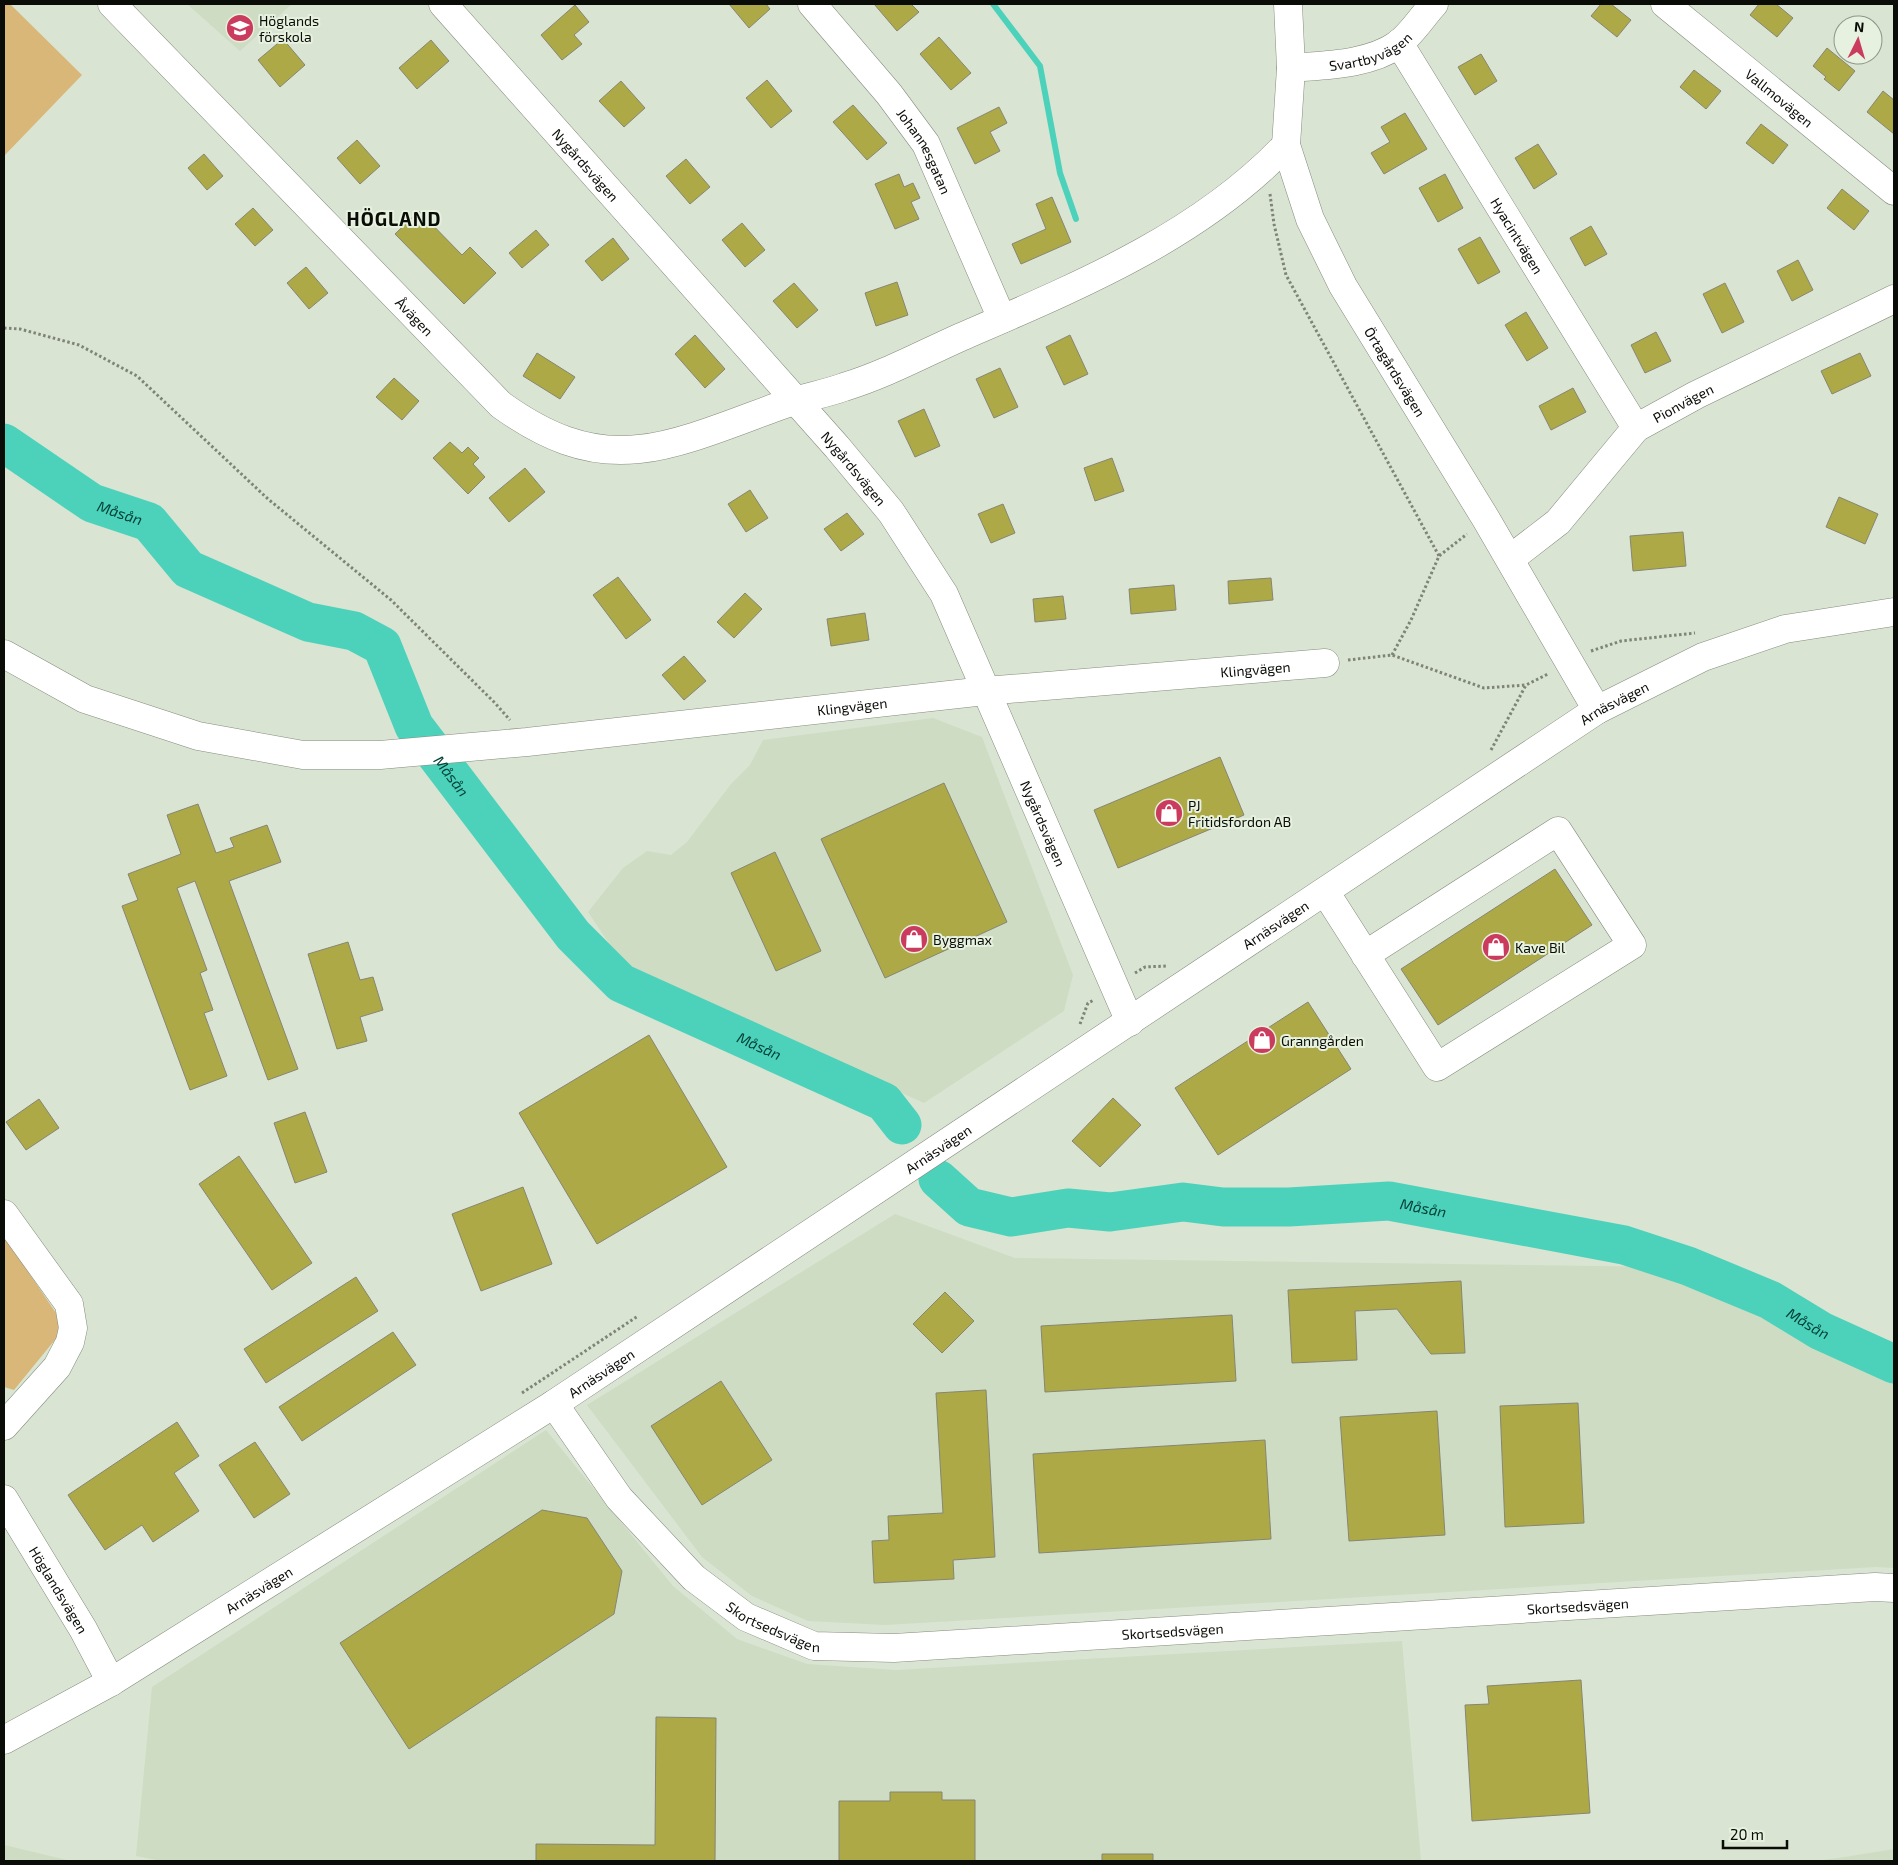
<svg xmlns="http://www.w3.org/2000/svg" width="1898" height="1865" font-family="'Exo 2',sans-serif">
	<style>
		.built { fill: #cedcc3 }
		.green { fill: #d8b778 }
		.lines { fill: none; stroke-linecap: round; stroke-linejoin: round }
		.stream { stroke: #4cd2bb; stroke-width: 6 }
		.river { stroke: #4cd2bb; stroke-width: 39 }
		.building { fill: #ada946; stroke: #868673 }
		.minor-casing { stroke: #848d7d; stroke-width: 29 }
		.path { stroke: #7e8578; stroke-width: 3; stroke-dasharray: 2.5 2.5; stroke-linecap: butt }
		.minor { stroke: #fff; stroke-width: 28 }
		.labels { text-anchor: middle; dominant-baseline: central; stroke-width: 4; stroke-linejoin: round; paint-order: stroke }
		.poi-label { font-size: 14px; fill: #0a0d07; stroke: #e7f1df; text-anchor: start }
		.street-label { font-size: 14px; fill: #0a0d07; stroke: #e7f1df }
		.water-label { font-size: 15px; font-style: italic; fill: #024138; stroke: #e7f1df }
		.district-label { font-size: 19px; font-weight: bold; letter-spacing: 1px; fill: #0a0d07; stroke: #e7f1df }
	</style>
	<rect width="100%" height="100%" fill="#dae4d2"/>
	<path class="built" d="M187,4H292L240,51Z
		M933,718L982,737L1073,975L1064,1011L924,1103L627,970L588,912L623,868L647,851L671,855L687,842L731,784L750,765L763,740Z
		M895,1214L1015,1258L1667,1267L1853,1359L1894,1375V1568L1876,1567L885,1625L808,1621L752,1596L702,1557L587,1405Z
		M546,1430L673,1586L737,1639L807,1664L896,1670L1402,1641L1421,1861H161L136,1856L152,1687Z
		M4,1845L71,1861H4Z
		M1894,1849V1861H1815L1845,1857Z"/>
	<path class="green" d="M4,4H10L82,75L4,156Z
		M4,1236L58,1316V1336L14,1390L4,1387Z"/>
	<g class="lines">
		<path class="stream" d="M993,4L1040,66L1060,173L1076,219"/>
		<g class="river">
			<path id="s1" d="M4,443L92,503L149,522L188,569L308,622L354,631L382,646L414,726L573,935L621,983L884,1102L902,1125"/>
			<path id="s2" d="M938,1179L969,1207L1011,1217L1068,1208L1110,1212L1183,1202L1223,1207H1289L1389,1201L1624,1245L1688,1266L1770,1300L1821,1331L1894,1364"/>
		</g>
	</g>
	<path class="building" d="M729,4H766L770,9L749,28Z
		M874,4H911L919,12L897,31Z
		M1601,4H1611L1631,20L1617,37L1591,16Z
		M1759,4H1776L1793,18L1777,37L1750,15Z
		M575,5L589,22L574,35L582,44L562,60L541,35Z
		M939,37L971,73L951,90L920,54Z
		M283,39L305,65L280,87L258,60Z
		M431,40L449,61L417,89L399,68Z
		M1827,48L1855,71L1839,91L1824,79L1826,77L1813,66Z
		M1481,54L1497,81L1475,95L1458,67Z
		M1694,70L1721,91L1706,109L1680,87Z
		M767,80L792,111L771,128L746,98Z
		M621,81L645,108L624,127L599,101Z
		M1883,91L1894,100V134L1867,112Z
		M853,105L887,143L867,160L833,122Z
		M999,107L1007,123L990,132L1000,151L975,164L957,128Z
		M1405,113L1427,149L1384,174L1371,153L1390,142L1381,127Z
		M1761,124L1788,145L1773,164L1746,143Z
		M357,140L380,166L360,184L337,158Z
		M1538,144L1557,174L1534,189L1515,158Z
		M204,154L223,176L207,190L188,168Z
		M686,159L710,187L690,204L666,176Z
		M899,174L904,187L913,183L920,198L911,202L919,219L895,229L875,184Z
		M1445,174L1463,208L1438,222L1419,188Z
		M1842,189L1869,211L1854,230L1827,208Z
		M1052,197L1071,242L1021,264L1012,244L1046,229L1036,204Z
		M253,208L273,230L255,246L235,224Z
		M419,211L462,255L470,247L496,273L464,304L395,234Z
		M742,223L765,250L745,267L722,240Z
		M1591,226L1607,254L1585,266L1570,238Z
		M536,230L549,245L522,268L509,253Z
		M1480,237L1500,272L1478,284L1458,249Z
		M613,238L629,259L602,281L585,261Z
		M1798,260L1813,290L1792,301L1777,271Z
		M306,267L328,293L309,309L287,283Z
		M897,282L908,315L876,326L865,293Z
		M794,283L818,310L797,328L773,301Z
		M1725,283L1744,322L1722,333L1703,294Z
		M1526,312L1548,348L1527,361L1505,325Z
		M1656,332L1671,361L1645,373L1631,345Z
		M695,335L725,369L705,388L675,354Z
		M1070,335L1088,374L1064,385L1046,347Z
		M537,353L575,377L560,399L523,376Z
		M1860,353L1871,376L1832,394L1821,371Z
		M1000,368L1018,407L994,418L976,379Z
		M394,378L419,401L402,420L376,397Z
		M1573,388L1586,412L1551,430L1539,406Z
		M924,409L940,446L915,457L898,421Z
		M450,442L462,453L468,447L479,458L473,464L485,477L468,494L433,458Z
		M1112,458L1124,491L1095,501L1084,468Z
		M525,468L545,492L509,522L489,498Z
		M750,490L768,518L746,532L728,504Z
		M1839,497L1878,514L1865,544L1826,527Z
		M1003,504L1015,533L991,543L978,514Z
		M847,513L864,534L841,551L824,529Z
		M1683,532L1686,566L1633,571L1630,536Z
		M618,577L651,620L626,639L593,595Z
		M1271,578L1273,600L1229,604L1228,581Z
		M1174,585L1176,610L1131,614L1129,589Z
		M745,593L762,609L734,638L717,622Z
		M1063,596L1066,619L1035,622L1033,599Z
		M865,613L869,640L831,646L827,619Z
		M684,656L706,681L684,700L662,675Z
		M1220,757L1244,815L1118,868L1094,810Z
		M944,783L1007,922L885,978L821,839Z
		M198,804L216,853L234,847L230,838L267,825L281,862L229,881L298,1069L268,1080L195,881L177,888L207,970L200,973L213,1010L204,1013L227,1076L190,1090L122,906L138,900L128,874L181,854L167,815Z
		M775,852L821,951L776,971L731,873Z
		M1555,869L1592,925L1438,1025L1401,969Z
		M348,942L360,980L373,977L383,1010L360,1017L367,1041L337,1049L308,954Z
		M1308,1002L1351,1069L1218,1155L1175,1088Z
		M649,1035L727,1167L597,1244L519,1113Z
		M1113,1098L1141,1125L1100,1167L1072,1141Z
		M39,1099L59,1128L26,1150L6,1122Z
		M305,1112L327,1172L295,1183L274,1123Z
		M239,1156L312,1263L272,1290L199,1184Z
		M523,1187L552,1264L481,1291L452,1214Z
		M356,1277L378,1311L266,1383L244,1349Z
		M1461,1281L1465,1353L1431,1354L1397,1309L1355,1311L1357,1360L1292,1363L1288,1290Z
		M945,1292L974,1321L942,1353L913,1324Z
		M1232,1315L1236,1381L1045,1392L1041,1326Z
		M393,1332L416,1365L302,1441L279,1407Z
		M721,1381L772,1460L702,1505L651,1426Z
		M986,1390L995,1557L953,1560L954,1579L874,1583L872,1541L889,1540L888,1516L943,1513L936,1393Z
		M1578,1403L1584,1523L1505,1527L1500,1406Z
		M1437,1411L1445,1535L1349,1541L1340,1417Z
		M177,1422L199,1456L174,1473L199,1511L153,1542L142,1525L105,1550L68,1495Z
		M1265,1440L1271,1539L1039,1553L1033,1454Z
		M255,1442L290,1494L254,1518L219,1465Z
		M542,1510L587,1518L622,1571L614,1614L409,1749L340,1643Z
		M1581,1680L1590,1813L1472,1821L1465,1705L1489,1704L1487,1686Z
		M656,1717L716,1718L715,1861H536V1844L655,1845Z
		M890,1792H942V1800H975V1861H839V1801H890Z
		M1102,1854H1153V1861H1102Z"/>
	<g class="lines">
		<defs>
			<g id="minor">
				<path id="s3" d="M112,4L501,405C543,435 586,455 639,449C683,445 742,419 785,404C805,397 825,394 844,387C884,375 923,354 961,337C1076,287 1199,237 1286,145"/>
				<path id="s4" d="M443,4L837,447L891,512L944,594L1130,1022"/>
				<path id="s5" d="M812,4L889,94L926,144L1002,319"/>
				<path id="s6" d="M1288,4L1291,68L1286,145L1310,219L1343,286L1486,519L1597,710"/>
				<path id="s7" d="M1665,4L1894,191"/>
				<path id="s8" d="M1399,43L1636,428"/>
				<path id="s9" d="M1291,68C1324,65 1368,65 1397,45C1411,35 1422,17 1434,4"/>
				<path id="s10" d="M1510,559L1558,522L1636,428L1696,395L1894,299"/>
				<path id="s11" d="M4,654L85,699L198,736L303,755H380L527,742L985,691L1325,663"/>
				<path d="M1326,893L1437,1067L1632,945L1558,831L1365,955"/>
				<path d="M4,1214L69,1304L73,1328L70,1342L57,1367L4,1426"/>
				<path id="s12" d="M554,1404L619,1498L694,1578L746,1617L814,1646L894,1648L1875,1587L1894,1588"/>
				<path id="s13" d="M4,1499L83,1629L111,1682"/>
				<path id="s14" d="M4,1740L111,1682L554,1404L1597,710L1703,657L1785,629L1894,612"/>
			</g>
		</defs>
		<use href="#minor" class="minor-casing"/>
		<path class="path" d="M1270,194L1274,224L1286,275L1439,556
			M4,328L20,329L79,345L137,376L268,499L391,600L495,703L510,720
			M1591,651L1621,641L1695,633
			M1392,655L1411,620L1439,556L1467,534
			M1348,660L1392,655L1484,688L1526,685
			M1491,750L1526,685L1548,674
			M1135,973L1145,967L1167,966
			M1080,1024L1088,1003L1094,1000
			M522,1393L638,1316"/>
		<use href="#minor" class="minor"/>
	</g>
	<defs>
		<symbol id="school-disc" viewBox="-11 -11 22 22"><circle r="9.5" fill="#cb3b5e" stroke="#e7f1df"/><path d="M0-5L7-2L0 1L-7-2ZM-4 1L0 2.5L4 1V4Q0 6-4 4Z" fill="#fff"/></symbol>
		<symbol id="shop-disc" viewBox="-11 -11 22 22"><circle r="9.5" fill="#cb3b5e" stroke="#e7f1df"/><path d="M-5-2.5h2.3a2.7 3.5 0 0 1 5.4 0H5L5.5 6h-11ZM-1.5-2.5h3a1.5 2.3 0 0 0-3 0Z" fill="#fff"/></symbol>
	</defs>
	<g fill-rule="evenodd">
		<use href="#school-disc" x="224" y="12" width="32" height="32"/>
		<use href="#shop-disc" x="1153" y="797" width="32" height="32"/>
		<use href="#shop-disc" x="898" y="923" width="32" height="32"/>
		<use href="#shop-disc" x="1480" y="931" width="32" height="32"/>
		<use href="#shop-disc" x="1246" y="1024" width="32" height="32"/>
	</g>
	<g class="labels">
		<g class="poi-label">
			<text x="259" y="20">Höglands<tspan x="259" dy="16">förskola</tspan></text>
			<text x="1188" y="805">PJ<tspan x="1188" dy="16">Fritidsfordon AB</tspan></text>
			<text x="933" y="939">Byggmax</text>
			<text x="1515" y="947">Kave Bil</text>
			<text x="1281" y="1040">Granngården</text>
		</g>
		<g class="street-label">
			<text stroke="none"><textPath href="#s9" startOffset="82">Svartbyvägen</textPath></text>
			<text stroke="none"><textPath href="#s7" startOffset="148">Vallmovägen</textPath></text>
			<text stroke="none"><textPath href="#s5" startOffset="186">Johannesgatan</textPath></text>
			<text stroke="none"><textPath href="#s4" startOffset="215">Nygårdsvägen</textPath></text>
			<text stroke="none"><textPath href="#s8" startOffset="226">Hyacintvägen</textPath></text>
			<text stroke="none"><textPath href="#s3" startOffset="435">Åvägen</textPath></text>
			<text stroke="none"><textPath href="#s6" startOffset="394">Örtagårdsvägen</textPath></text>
			<text stroke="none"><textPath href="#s10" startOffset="236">Pionvägen</textPath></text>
			<text stroke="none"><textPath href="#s4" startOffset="620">Nygårdsvägen</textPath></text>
			<text stroke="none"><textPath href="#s11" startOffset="1275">Klingvägen</textPath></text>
			<text stroke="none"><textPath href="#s14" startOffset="1916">Arnäsvägen</textPath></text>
			<text stroke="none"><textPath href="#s11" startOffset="870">Klingvägen</textPath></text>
			<text stroke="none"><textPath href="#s4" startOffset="1025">Nygårdsvägen</textPath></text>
			<text stroke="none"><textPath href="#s14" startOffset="1511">Arnäsvägen</textPath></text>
			<text stroke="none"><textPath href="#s14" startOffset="1106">Arnäsvägen</textPath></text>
			<text stroke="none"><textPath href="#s14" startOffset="701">Arnäsvägen</textPath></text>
			<text stroke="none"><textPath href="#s14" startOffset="296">Arnäsvägen</textPath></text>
			<text stroke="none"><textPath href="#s13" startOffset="106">Höglandsvägen</textPath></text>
			<text stroke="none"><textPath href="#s12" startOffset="1128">Skortsedsvägen</textPath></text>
			<text stroke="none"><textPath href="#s12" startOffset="318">Skortsedsvägen</textPath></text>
			<text stroke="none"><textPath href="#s12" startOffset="722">Skortsedsvägen</textPath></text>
		</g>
		<g class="water-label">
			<text stroke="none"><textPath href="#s1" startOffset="136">Måsån</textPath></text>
			<text stroke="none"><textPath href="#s1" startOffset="586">Måsån</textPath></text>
			<text stroke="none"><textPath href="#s1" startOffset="1006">Måsån</textPath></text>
			<text stroke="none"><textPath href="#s2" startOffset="500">Måsån</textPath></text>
			<text stroke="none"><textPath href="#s2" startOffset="905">Måsån</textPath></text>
		</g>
		<g class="district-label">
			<text x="394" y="218">HÖGLAND</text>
		</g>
	</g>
	<rect width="1898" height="1865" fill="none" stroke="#0a0d07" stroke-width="10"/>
	<g transform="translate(1858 40) rotate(5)"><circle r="24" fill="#e7f1df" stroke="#8f9689"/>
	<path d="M0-4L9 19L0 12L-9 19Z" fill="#cb3b5e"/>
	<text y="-8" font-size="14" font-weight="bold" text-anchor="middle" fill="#0a0d07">N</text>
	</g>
	<path d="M1723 1840v8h64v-8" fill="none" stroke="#0a0d07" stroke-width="2.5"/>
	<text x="1730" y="1840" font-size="15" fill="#0a0d07" stroke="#e7f1df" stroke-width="4" paint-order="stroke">20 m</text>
</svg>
